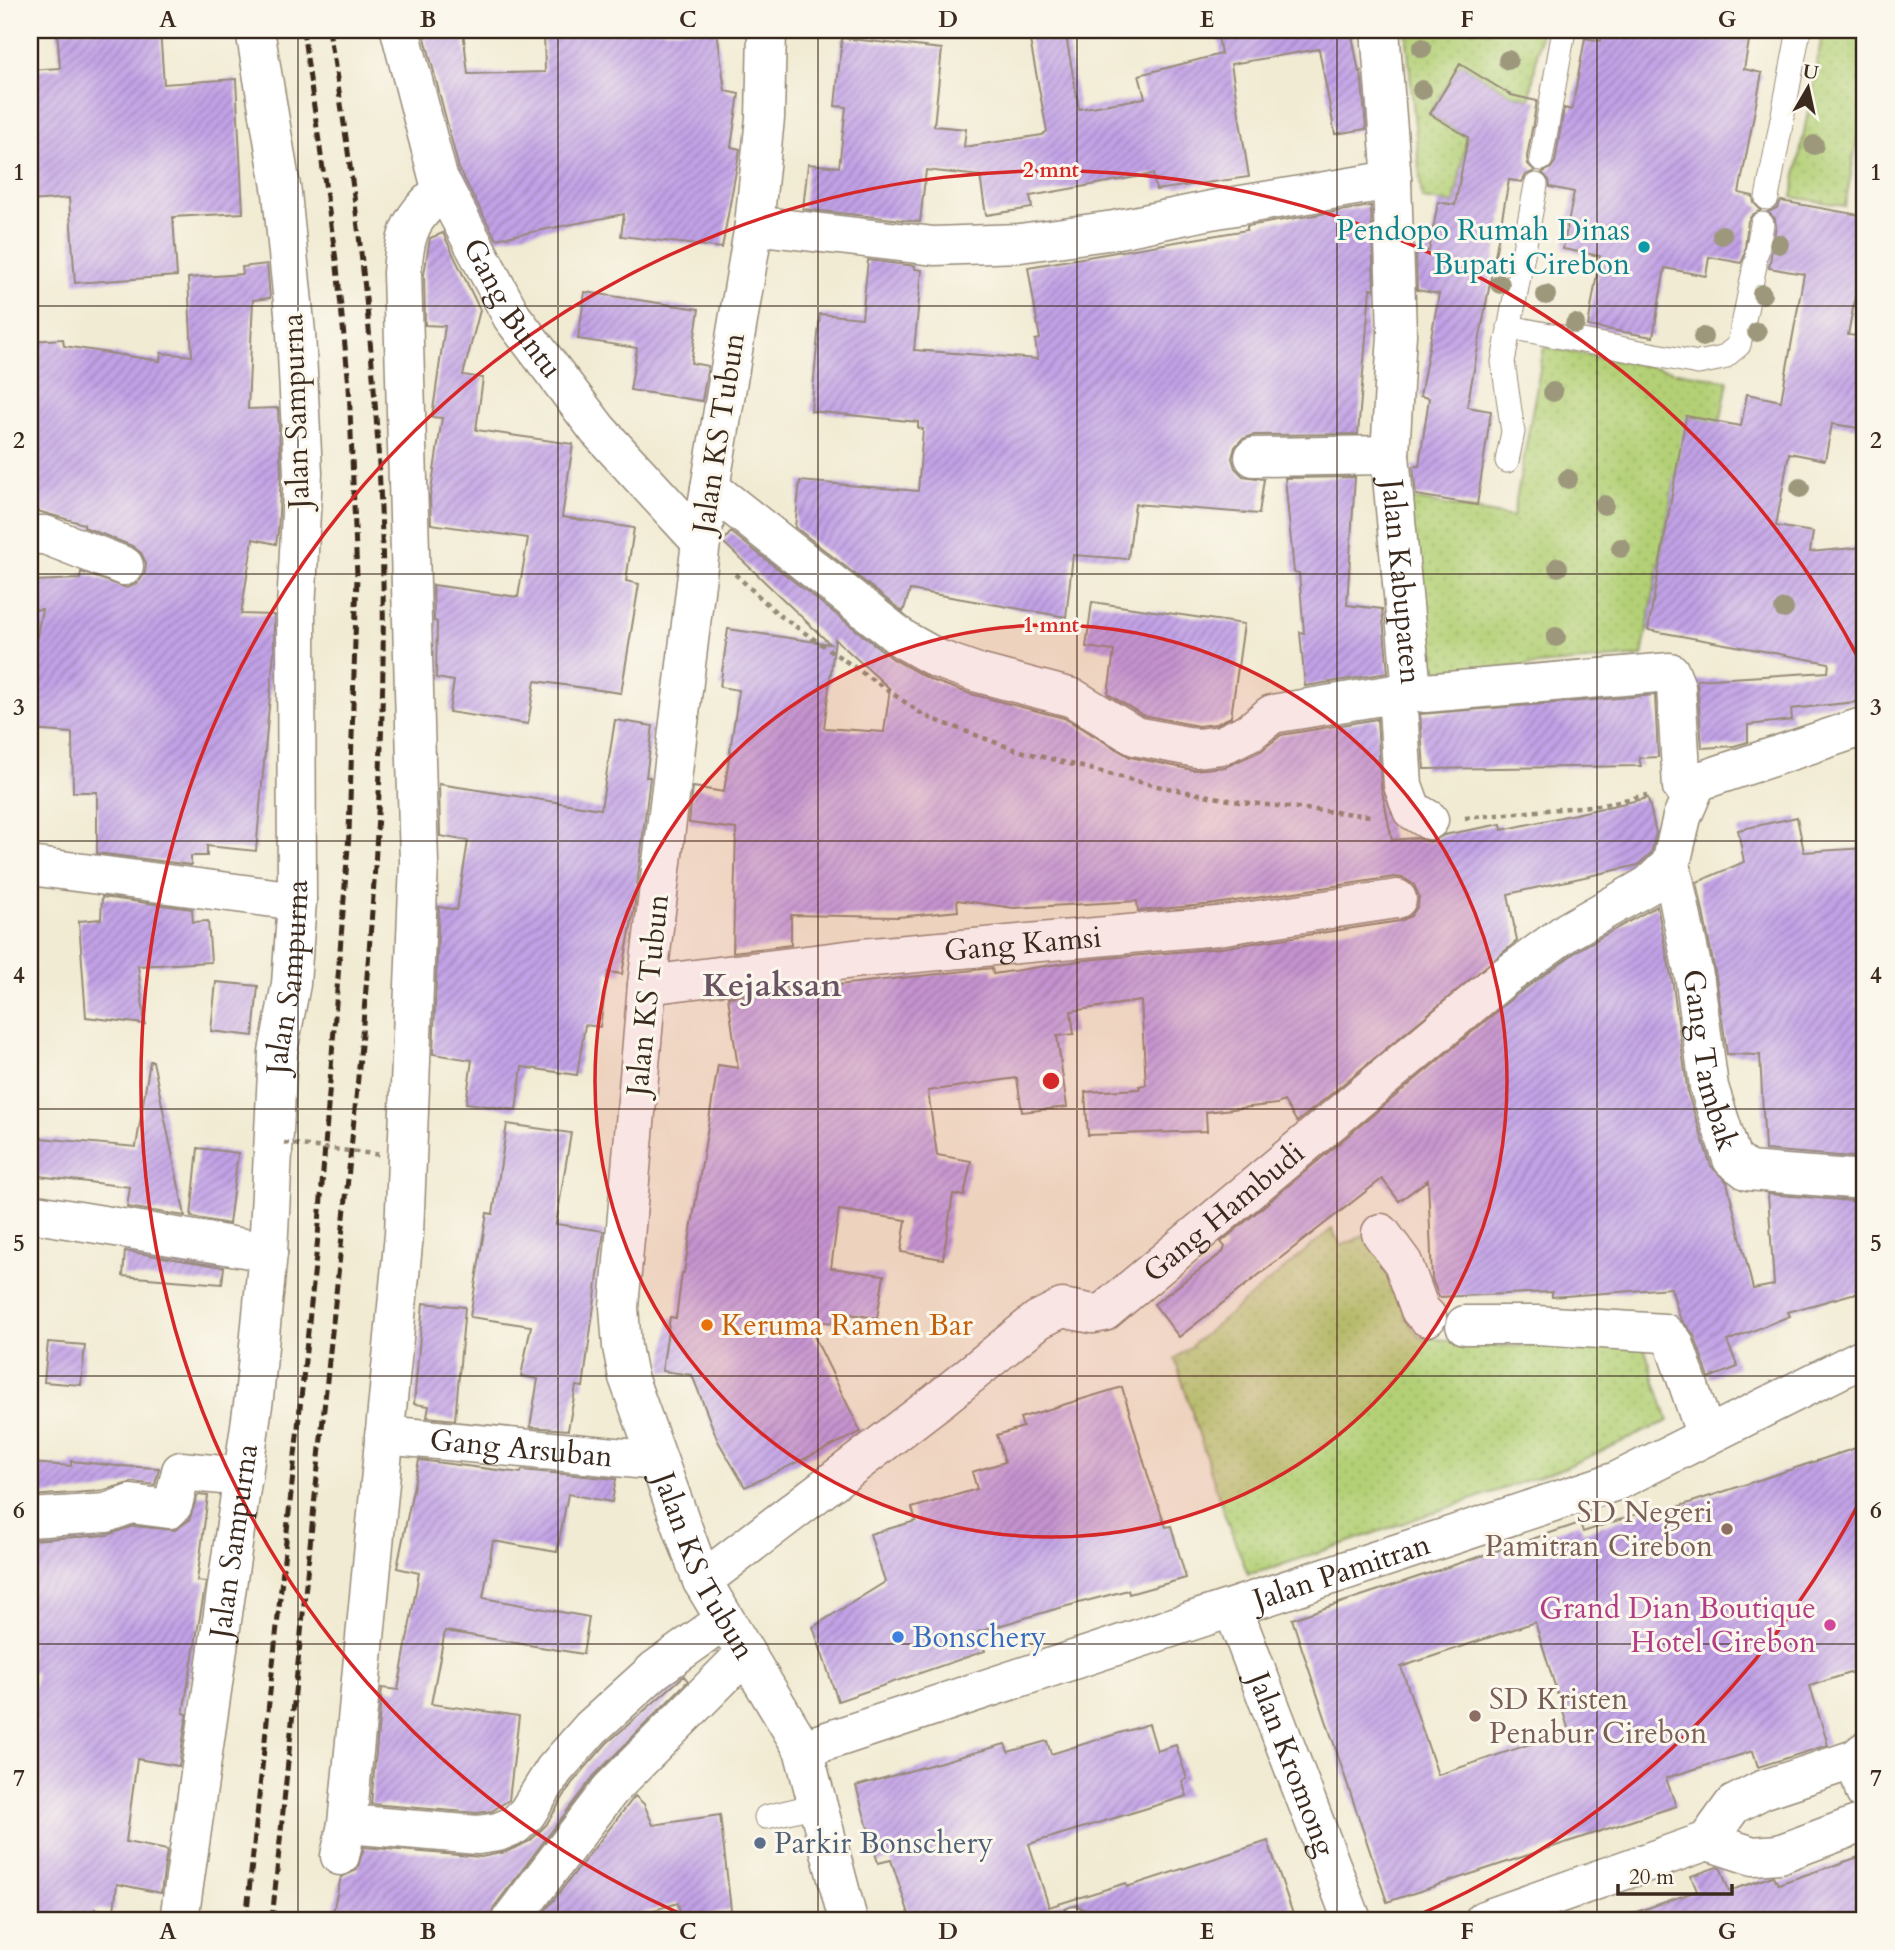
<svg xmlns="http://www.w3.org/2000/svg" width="1895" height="1950" font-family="Cardo,serif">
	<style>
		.grass { fill: url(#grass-dots); stroke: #777d4a; stroke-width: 2 }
		.building { fill: url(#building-hatch); fill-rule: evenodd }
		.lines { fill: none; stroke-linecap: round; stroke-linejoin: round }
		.service-casing { stroke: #968a78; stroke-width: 25 }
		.minor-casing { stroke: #968a78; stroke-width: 41 }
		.tertiary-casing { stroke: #968a78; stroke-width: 41 }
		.path { stroke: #968a78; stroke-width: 4.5; stroke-dasharray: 5 5; stroke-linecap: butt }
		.service { stroke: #fff; stroke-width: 23 }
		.minor { stroke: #fff; stroke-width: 38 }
		.tertiary { stroke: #fff; stroke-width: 38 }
		.rail { stroke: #3b2a1e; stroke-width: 5; stroke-dasharray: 10 5; stroke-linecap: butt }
		.path-bridge { stroke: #968a78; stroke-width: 4.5; stroke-dasharray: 5 5; stroke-linecap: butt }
		.tree { fill: #9d987c }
		.grid { fill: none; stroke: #3b2a1e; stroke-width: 2; stroke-opacity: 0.55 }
		.ring { fill: none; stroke: #d62828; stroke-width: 3.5 }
		.culture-dot { fill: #0f9aa8; stroke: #fbf7ec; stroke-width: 2.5 }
		.food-dot { fill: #e8710a; stroke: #fbf7ec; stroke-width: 2.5 }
		.education-dot { fill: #8d6e63; stroke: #fbf7ec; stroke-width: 2.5 }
		.hotel-dot { fill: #d1479c; stroke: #fbf7ec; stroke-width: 2.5 }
		.shop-dot { fill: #3f7fe0; stroke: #fbf7ec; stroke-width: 2.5 }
		.service-dot { fill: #5c6f8a; stroke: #fbf7ec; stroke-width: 2.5 }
		.labels { text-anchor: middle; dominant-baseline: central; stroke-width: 6; stroke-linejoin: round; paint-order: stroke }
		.culture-label { font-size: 30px; fill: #0d838f; stroke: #fbf7ec; text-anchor: end }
		.street-label { font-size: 30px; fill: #3b2a1e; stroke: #fbf7ec }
		.food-label { font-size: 30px; fill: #c56008; stroke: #fbf7ec; text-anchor: start }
		.education-label { font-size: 30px; fill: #785e54; stroke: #fbf7ec; text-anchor: end }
		.hotel-label { font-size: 30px; fill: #b23c85; stroke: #fbf7ec; text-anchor: end }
		.shop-label { font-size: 30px; fill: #366cbe; stroke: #fbf7ec; text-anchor: start }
		.service-label { font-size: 30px; fill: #4e5e75; stroke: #fbf7ec; text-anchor: start }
		.quarter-label { font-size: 33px; font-weight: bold; fill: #6a5464; stroke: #fbf7ec }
		.centre { fill: #d62828; stroke: #fbf7ec; stroke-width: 3.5 }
		.ring-label { font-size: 21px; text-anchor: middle; font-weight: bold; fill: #d62828; stroke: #fbf7ec; stroke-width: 6; stroke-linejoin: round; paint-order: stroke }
		.neatline { fill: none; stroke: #3b2a1e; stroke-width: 2.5 }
		.grid-label { font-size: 23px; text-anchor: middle; font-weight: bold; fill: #3b2a1e }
	</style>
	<defs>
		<pattern id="grass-dots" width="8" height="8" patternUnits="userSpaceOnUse" patternTransform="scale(1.75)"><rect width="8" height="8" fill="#b3d076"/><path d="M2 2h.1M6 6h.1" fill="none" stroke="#9bb366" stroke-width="1.8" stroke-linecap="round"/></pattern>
		<pattern id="building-hatch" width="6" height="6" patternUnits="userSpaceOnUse" patternTransform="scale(1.75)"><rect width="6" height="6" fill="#c2a2e7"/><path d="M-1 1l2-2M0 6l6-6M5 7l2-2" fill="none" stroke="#9f84bb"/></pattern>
	</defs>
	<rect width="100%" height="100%" fill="#fbf7ec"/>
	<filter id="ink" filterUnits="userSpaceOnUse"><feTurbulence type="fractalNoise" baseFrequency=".0143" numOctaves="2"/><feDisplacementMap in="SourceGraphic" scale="14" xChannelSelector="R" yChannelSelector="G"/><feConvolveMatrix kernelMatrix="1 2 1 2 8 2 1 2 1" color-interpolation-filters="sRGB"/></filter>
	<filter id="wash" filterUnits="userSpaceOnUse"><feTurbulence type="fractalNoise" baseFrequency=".00686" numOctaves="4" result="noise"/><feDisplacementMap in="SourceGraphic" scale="28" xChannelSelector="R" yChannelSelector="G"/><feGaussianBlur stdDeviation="1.57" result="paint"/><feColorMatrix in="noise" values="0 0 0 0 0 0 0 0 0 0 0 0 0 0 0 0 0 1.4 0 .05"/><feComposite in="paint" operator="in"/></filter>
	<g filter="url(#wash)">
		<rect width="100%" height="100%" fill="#f1ebd3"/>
		<path class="grass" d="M1406,30H1541L1530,99L1511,94L1460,64L1429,114L1467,137L1454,204L1422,199Z
			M1823,30H1865V98L1845,206L1792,197Z
			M1544,347L1728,381L1713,462L1679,457L1642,656L1422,675L1407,498L1513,517Z
			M1332,1229L1341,1246L1373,1232L1410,1324L1420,1337L1497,1346L1643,1344L1668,1421L1566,1467L1273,1568L1248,1574L1225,1516L1175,1359Z"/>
		<g id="blocks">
			<path class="building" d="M57,30H160L164,84L236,79L243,213L173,217L177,276L75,283L69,198L30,201V70L60,68Z
				M423,30H463L468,74L545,72L544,30H717L725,91L739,94L731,147L740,149L722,248L621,236L624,214L496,239L459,169Z
				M1028,30H1065L1079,109L1145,98L1139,75L1221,54L1217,30H1351L1359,72L1361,71L1366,129L1335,134L1319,49L1231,64L1249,177L1156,190L1153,174L1030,196L1032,208L986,215L980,176L926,170L920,222L803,209L808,164L839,167L846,107L835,106L842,38L942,49L934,126L966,129L964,147L1042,135L1047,131Z
				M1603,30H1751L1744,69L1762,73L1739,193L1753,196L1754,203L1761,210L1752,215L1748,221L1744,257L1741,263L1709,257L1706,276L1665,268L1653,337L1588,326L1600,256L1563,249L1574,192L1550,187L1549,180L1542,173L1551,168L1555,162L1564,108L1572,110L1585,38L1601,41Z
				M1460,64L1511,95L1537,101L1527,157L1528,164L1535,171L1526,175L1522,182L1509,180L1467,407L1491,411L1477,505L1416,495L1413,466H1419L1429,398L1420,396L1439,294L1417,290L1416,251H1429L1438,202L1455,205L1468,137L1430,114Z
				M1781,201L1865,216V244L1848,335L1865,337V429L1832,424L1825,460L1789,453L1776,526L1813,532L1810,552L1865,547V701L1791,709L1792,720L1748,725V742L1734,746L1702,748L1697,680L1828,672L1829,663L1648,630L1686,416L1741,426L1747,394L1781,401L1804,274L1769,268L1776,226L1775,219L1768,212L1777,208Z
				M1371,206L1374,289H1370L1358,434L1254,435L1242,439L1235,447L1232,458L1235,468L1243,476L1264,479L1259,514L1135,504L1128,559L1073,555L1066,617L910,590L903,612L795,527L800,481L918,491L923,429L918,428V422L811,411L820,314L862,318L868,260L915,266V269L922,270L914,350L1038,359L1035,340L1040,339L1028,267L1247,230V226Z
				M443,233L480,310L463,375L483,378L476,430L573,444L562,517L634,528L626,581L639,584L621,693L535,681L528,724L449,712L454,681L436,678L437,622L434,621L433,585L518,597L528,538L431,524L430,497L442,418L432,417L445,326L425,325L424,274L430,238Z
				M267,264L270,298L253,300L248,409L278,408L281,473L278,532L276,544L253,539L241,614L274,615V651L256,851L207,846V856H191V865L97,853V792H73L72,733L30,730V673L42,609L34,610L33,581L80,579L81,572L127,588L138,583L145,573L146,563L141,553L132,546L84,527V524L30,509V341L63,339L64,346L160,361L161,353L192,356L188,278L243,274L242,267Z
				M585,292L699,309L691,363L708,366L702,401L630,390L637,348L578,339Z
				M1355,477L1347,605L1382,609L1388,673L1305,686L1300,632L1304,633L1299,573L1294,572L1285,478Z
				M731,532L893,659L931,680L971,694L1064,718L1130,757L1193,770L1225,767L1261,751L1281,735L1377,719L1381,786L1392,840L1416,838L1430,842L1444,835L1501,824L1502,830L1648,798L1656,833L1651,853L1638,865L1508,894L1517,941L1297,1122L1284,1101L1277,1104L1206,1112L1207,1131L1088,1135L1085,1092L1140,1089L1139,1086L1146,1085L1141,1001L1071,1011L1074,1034L1057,1036L1067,1107L1022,1112L1017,1078L928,1091L937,1155L971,1161L964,1196L953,1194L943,1259L901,1252L906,1220L839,1210L831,1268L884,1275L877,1318L835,1312L833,1323L806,1320L861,1432L745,1487L718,1441L692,1375L662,1371L670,1317L676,1318L682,1273H684L718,1065L738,1068L728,997L992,968L993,974L1085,960L1221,948L1400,921L1411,916L1418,906L1419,896L1414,885L1404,878L1394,877L1215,904L1138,911L1137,901L1014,908L957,900L958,911L898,917L791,915V945L733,952L736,829L689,823L693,787L724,792L739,690L720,687L728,629L830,644L723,542ZM835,639L890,689L884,732L824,728Z
				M1092,602L1244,624L1231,717L1216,724L1198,726L1143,715L1108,694L1114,651L1086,647Z
				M1655,695L1658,757L1639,758L1641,766L1424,769L1420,714Z
				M615,720L653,726L646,777H650L634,910L622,974L608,972L600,1027L585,1025L577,1075L522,1067L516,1110L466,1103L472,1060L433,1054L439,907L457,910L468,841L440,836L439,784L601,809Z
				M1797,817L1804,852L1865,848V940H1859L1857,1007H1865L1864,1158L1765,1150L1760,1055L1727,1054L1716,977L1697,882L1744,862L1738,830Z
				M102,897L192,909L193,922L208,921L211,962L138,966L145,1024L86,1017L79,921L101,919Z
				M1657,906L1673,985L1688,1094L1711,1166L1727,1182L1753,1289L1774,1285L1768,1194L1865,1202V1294H1852L1788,1312L1790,1316L1727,1341L1738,1367L1709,1378L1694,1335L1680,1318L1671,1288L1552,1297V1292L1439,1297L1432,1279L1428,1180L1399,1201L1382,1179L1179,1337L1154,1304L1223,1252L1225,1247L1221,1242L1515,996L1580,949Z
				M216,982L258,986L253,1036L211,1031Z
				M150,1061H153L185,1216L127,1207L130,1187L30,1175V1137L136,1147Z
				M507,1124L571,1133L556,1224L604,1231L583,1387L576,1386L568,1430L530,1427L538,1379L521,1376L531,1326L470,1317L487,1213L493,1214Z
				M198,1148L238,1153L229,1224L191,1217Z
				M125,1251L224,1267L222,1284L123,1276Z
				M423,1303L465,1307L455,1420L427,1417L429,1406L414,1404Z
				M48,1342L85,1345L81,1385L44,1382Z
				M1122,1387L1149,1479L1166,1527L1171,1526L1186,1578L1129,1594L1128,1590L1052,1610L978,1632L985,1651L838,1701L813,1627L885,1582L870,1534L916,1521L912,1508L977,1489L972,1472L1005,1462L997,1435L1023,1427L1020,1418Z
				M1865,1445V1668L1810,1686L1828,1745L1758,1767L1753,1751L1666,1778L1676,1806L1387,1902L1292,1619L1580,1523L1583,1532L1655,1508L1656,1514ZM1535,1622L1569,1731L1438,1775L1401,1667Z
				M419,1460L521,1473L522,1470L616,1479L612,1502L568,1494L557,1552L493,1541L483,1598L589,1617L583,1654L445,1631L431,1704L519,1716L509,1800L492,1811L477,1813L371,1804L382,1688L398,1690L419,1573L397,1568Z
				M71,1461L118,1466L159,1468L155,1485L133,1482L101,1491L30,1496V1463L71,1466Z
				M198,1495L208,1496L197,1581L206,1582L183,1713L187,1714L179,1766L137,1759L126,1842L167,1850L161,1893L117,1884L114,1911L95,1909L94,1920H30V1873L37,1875L38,1813L32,1812L37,1788L30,1787L37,1722L30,1721L36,1673L30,1672V1540L108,1535L133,1526L175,1530L189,1520Z
				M684,1676L688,1681L593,1777L494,1907L490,1920H331L341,1877L357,1870L364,1847L481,1857L506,1852L530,1841L546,1825L572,1783L607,1743Z
				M1149,1724L1157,1751L1176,1745L1187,1779L1182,1781L1187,1796L1029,1844L1049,1907L1126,1883L1127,1887L1268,1841L1295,1920H1089L1085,1910L1077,1905L1065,1909L1060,1920H911L891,1860L878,1863L856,1786L1005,1744L1008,1752L1047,1741L1051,1754Z
				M635,1796L644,1804L653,1825L720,1815L731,1910L681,1919L678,1903L620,1920H538Z
				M1865,1855V1920H1626L1625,1916L1697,1891L1691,1876L1717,1867L1721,1869L1729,1891L1773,1876L1778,1884Z"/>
		</g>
	</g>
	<g filter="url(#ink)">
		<use href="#blocks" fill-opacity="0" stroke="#968a78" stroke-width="2"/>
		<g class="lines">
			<defs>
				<path id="service" d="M1541,159L1564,30
					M1767,198L1799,30
					M1757,252L1762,224
					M1509,327L1698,363L1723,358L1739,345L1755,265
					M1507,461L1513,432L1503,362L1536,185
					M766,1817L817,1805
					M1074,1919L1075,1920"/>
				<g id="minor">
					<path id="s1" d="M400,30L438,177L512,317L598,430L701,542"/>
					<path id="s2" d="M1380,30L1392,180L1397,334L1390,455L1412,691L1425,693L1670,672L1676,687L1682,787L1865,726"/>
					<path d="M754,225L934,246L1020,243L1114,230L1211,210L1392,180"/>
					<path d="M1254,457L1390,455"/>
					<path d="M710,488L904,640L938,659L978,673L1073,698L1135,736L1197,748L1222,745L1251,731L1272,714L1412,691"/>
					<path d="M30,535H45L124,566"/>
					<path d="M1397,693L1403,785L1412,810L1429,820"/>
					<path id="s3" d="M1671,864L1695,981L1709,1087L1732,1159L1748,1171L1865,1180"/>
					<path d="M30,866L297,901"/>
					<path id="s4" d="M647,985L862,958L1218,926L1397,899"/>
					<path d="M30,1213L268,1252"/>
					<path d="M1381,1233L1403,1263L1420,1310L1427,1317"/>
					<path d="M1465,1325H1537L1664,1333L1674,1343L1706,1436"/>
					<path id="s5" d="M384,1435L658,1461"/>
					<path d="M30,1518L106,1513L131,1504L169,1509L173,1505L181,1471L243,1477"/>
					<path id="s6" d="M702,1581L938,1401L1038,1320L1062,1308L1093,1314L1104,1312L1502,979L1568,931L1649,885L1671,864L1682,817L1696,784"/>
					<path id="s7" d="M1233,1609L1352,1920"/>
					<path id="s8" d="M803,1749L1617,1481L1865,1357"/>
					<path d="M1855,1759L1865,1792"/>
					<path d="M347,1824L478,1835L498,1832L515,1825L527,1813L554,1770L591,1728L655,1670L725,1620"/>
					<path d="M1707,1841L1753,1856L1779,1854L1865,1822"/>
					<path d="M340,1856L347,1824L404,1234L419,863L402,273C405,229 411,218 444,188"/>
					<path id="s9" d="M179,1920L254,1398L268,1252L278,1052L291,984L297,901L296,610L303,473L296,333L282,193L255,30"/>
					<path d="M511,1920L610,1790L745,1654"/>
					<path d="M1484,1920L1707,1841L1733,1805L1762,1790L1855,1759L1865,1751"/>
				</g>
				<g id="tertiary">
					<path id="s10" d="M767,30L765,118L754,225L701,542L647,985L619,1307L622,1347L628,1377L702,1581L803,1749L848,1920"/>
				</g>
			</defs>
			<use href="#service" class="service-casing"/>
			<use href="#minor" class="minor-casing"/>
			<use href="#tertiary" class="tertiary-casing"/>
			<path class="path" d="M735,574L779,615L925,716L1016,750L1152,785L1240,802L1372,816
				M1465,818L1600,805L1647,795"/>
			<use href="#service" class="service"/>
			<use href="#minor" class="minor"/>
			<use href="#tertiary" class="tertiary"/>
			<path class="rail" d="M246,1920L318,1237L349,834L357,576L349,386L337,267L303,30
				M272,1920C294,1702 316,1484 339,1265C363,1037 386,809 383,580C380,395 360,212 329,30"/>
			<path class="path-bridge" d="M284,1143L382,1155"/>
		</g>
		<g class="tree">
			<circle cx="1422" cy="48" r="10"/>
			<circle cx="1508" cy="60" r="10"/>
			<circle cx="1422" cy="90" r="10"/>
			<circle cx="1814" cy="145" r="10"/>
			<circle cx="1722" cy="235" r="10"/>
			<circle cx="1779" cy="244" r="10"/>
			<circle cx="1500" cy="284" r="10"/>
			<circle cx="1762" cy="294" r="10"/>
			<circle cx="1546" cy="295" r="10"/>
			<circle cx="1575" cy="324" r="10"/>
			<circle cx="1757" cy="332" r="10"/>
			<circle cx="1703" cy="337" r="10"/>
			<circle cx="1553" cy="392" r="10"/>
			<circle cx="1568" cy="479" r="10"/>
			<circle cx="1800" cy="488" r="10"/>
			<circle cx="1604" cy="505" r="10"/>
			<circle cx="1621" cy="548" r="10"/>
			<circle cx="1558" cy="567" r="10"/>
			<circle cx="1784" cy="609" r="10"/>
			<circle cx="1556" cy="637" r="10"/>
		</g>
	</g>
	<path class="grid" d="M298,30V1920M558,30V1920M818,30V1920M1077,30V1920M1337,30V1920M1597,30V1920M30,306H1865M30,574H1865M30,841H1865M30,1109H1865M30,1376H1865M30,1644H1865"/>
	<circle cx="1051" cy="1081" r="456" fill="#d62828" fill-opacity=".12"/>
	<g class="ring">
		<circle cx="1051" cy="1081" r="456"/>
		<path d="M1863 1495A911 911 0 0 1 1407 1920M695 1920A911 911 0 1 1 1863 667"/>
	</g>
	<circle class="culture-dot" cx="1644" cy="247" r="7"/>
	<circle class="food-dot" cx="707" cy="1325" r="7"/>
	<g class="education-dot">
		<circle cx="1727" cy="1529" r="7"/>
		<circle cx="1475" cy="1716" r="7"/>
	</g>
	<circle class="hotel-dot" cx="1830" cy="1625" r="7"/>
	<circle class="shop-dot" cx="898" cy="1637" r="7"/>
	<circle class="service-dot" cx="760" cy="1843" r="7"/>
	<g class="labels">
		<g class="culture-label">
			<text x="1630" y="230">Pendopo Rumah Dinas<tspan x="1630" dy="34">Bupati Cirebon</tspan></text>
		</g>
		<g class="street-label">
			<text stroke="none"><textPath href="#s1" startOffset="303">Gang Buntu</textPath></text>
			<text transform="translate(296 411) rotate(-92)">Jalan Sampurna</text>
			<text transform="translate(719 433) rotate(-81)">Jalan KS Tubun</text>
			<text stroke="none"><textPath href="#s2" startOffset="553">Jalan Kabupaten</textPath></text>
			<text stroke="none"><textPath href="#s4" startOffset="378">Gang Kamsi</textPath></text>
			<text stroke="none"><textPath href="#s9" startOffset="950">Jalan Sampurna</textPath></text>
			<text transform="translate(648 995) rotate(-84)">Jalan KS Tubun</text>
			<text stroke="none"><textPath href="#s3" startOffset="200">Gang Tambak</textPath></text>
			<text stroke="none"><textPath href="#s6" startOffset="651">Gang Hambudi</textPath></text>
			<text stroke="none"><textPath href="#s5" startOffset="138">Gang Arsuban</textPath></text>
			<text stroke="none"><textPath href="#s9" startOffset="383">Jalan Sampurna</textPath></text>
			<text stroke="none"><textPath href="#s10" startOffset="1561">Jalan KS Tubun</textPath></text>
			<text stroke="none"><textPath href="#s8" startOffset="567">Jalan Pamitran</textPath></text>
			<text stroke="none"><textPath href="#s7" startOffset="166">Jalan Kromong</textPath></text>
		</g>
		<g class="food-label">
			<text x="721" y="1325">Keruma Ramen Bar</text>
		</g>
		<g class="education-label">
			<text x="1713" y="1512">SD Negeri<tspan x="1713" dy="34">Pamitran Cirebon</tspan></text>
			<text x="1489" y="1699" text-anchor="start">SD Kristen<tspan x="1489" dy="34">Penabur Cirebon</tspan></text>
		</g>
		<g class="hotel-label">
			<text x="1816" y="1608">Grand Dian Boutique<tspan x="1816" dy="34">Hotel Cirebon</tspan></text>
		</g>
		<g class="shop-label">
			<text x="912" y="1637">Bonschery</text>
		</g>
		<g class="service-label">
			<text x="774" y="1843">Parkir Bonschery</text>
		</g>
		<g class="quarter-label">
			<text x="772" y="985">Kejaksan</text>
		</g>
	</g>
	<circle cx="1051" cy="1081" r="10" class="centre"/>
	<g class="ring-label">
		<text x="1051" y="177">2 mnt</text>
		<text x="1051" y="632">1 mnt</text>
	</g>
	<rect width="1895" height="1950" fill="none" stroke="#fbf7ec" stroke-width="77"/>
	<g transform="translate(1808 88) rotate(9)" stroke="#fbf7ec" stroke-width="5" paint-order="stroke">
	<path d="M0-5L12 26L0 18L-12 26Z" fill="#3b2a1e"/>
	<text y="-10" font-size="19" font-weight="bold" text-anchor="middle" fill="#3b2a1e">U</text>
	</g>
	<path d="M1618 1884v10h114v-10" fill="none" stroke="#3b2a1e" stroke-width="3.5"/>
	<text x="1629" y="1884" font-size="21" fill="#3b2a1e" stroke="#fbf7ec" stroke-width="5" paint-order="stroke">20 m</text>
	<rect x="38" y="38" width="1818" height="1874" class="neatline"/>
	<g class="grid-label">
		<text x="168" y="27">A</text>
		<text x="428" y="27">B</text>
		<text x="688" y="27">C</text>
		<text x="948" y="27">D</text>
		<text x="1207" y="27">E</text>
		<text x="1467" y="27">F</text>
		<text x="1727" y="27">G</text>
		<text x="19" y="180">1</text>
		<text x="1876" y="180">1</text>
		<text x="19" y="448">2</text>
		<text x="1876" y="448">2</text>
		<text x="19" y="715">3</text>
		<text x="1876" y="715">3</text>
		<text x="19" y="983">4</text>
		<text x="1876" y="983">4</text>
		<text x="19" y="1251">5</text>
		<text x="1876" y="1251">5</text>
		<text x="19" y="1518">6</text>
		<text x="1876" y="1518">6</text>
		<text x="19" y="1786">7</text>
		<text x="1876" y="1786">7</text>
		<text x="168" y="1939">A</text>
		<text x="428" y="1939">B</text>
		<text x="688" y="1939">C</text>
		<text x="948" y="1939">D</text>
		<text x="1207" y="1939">E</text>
		<text x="1467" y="1939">F</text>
		<text x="1727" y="1939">G</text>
	</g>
</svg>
